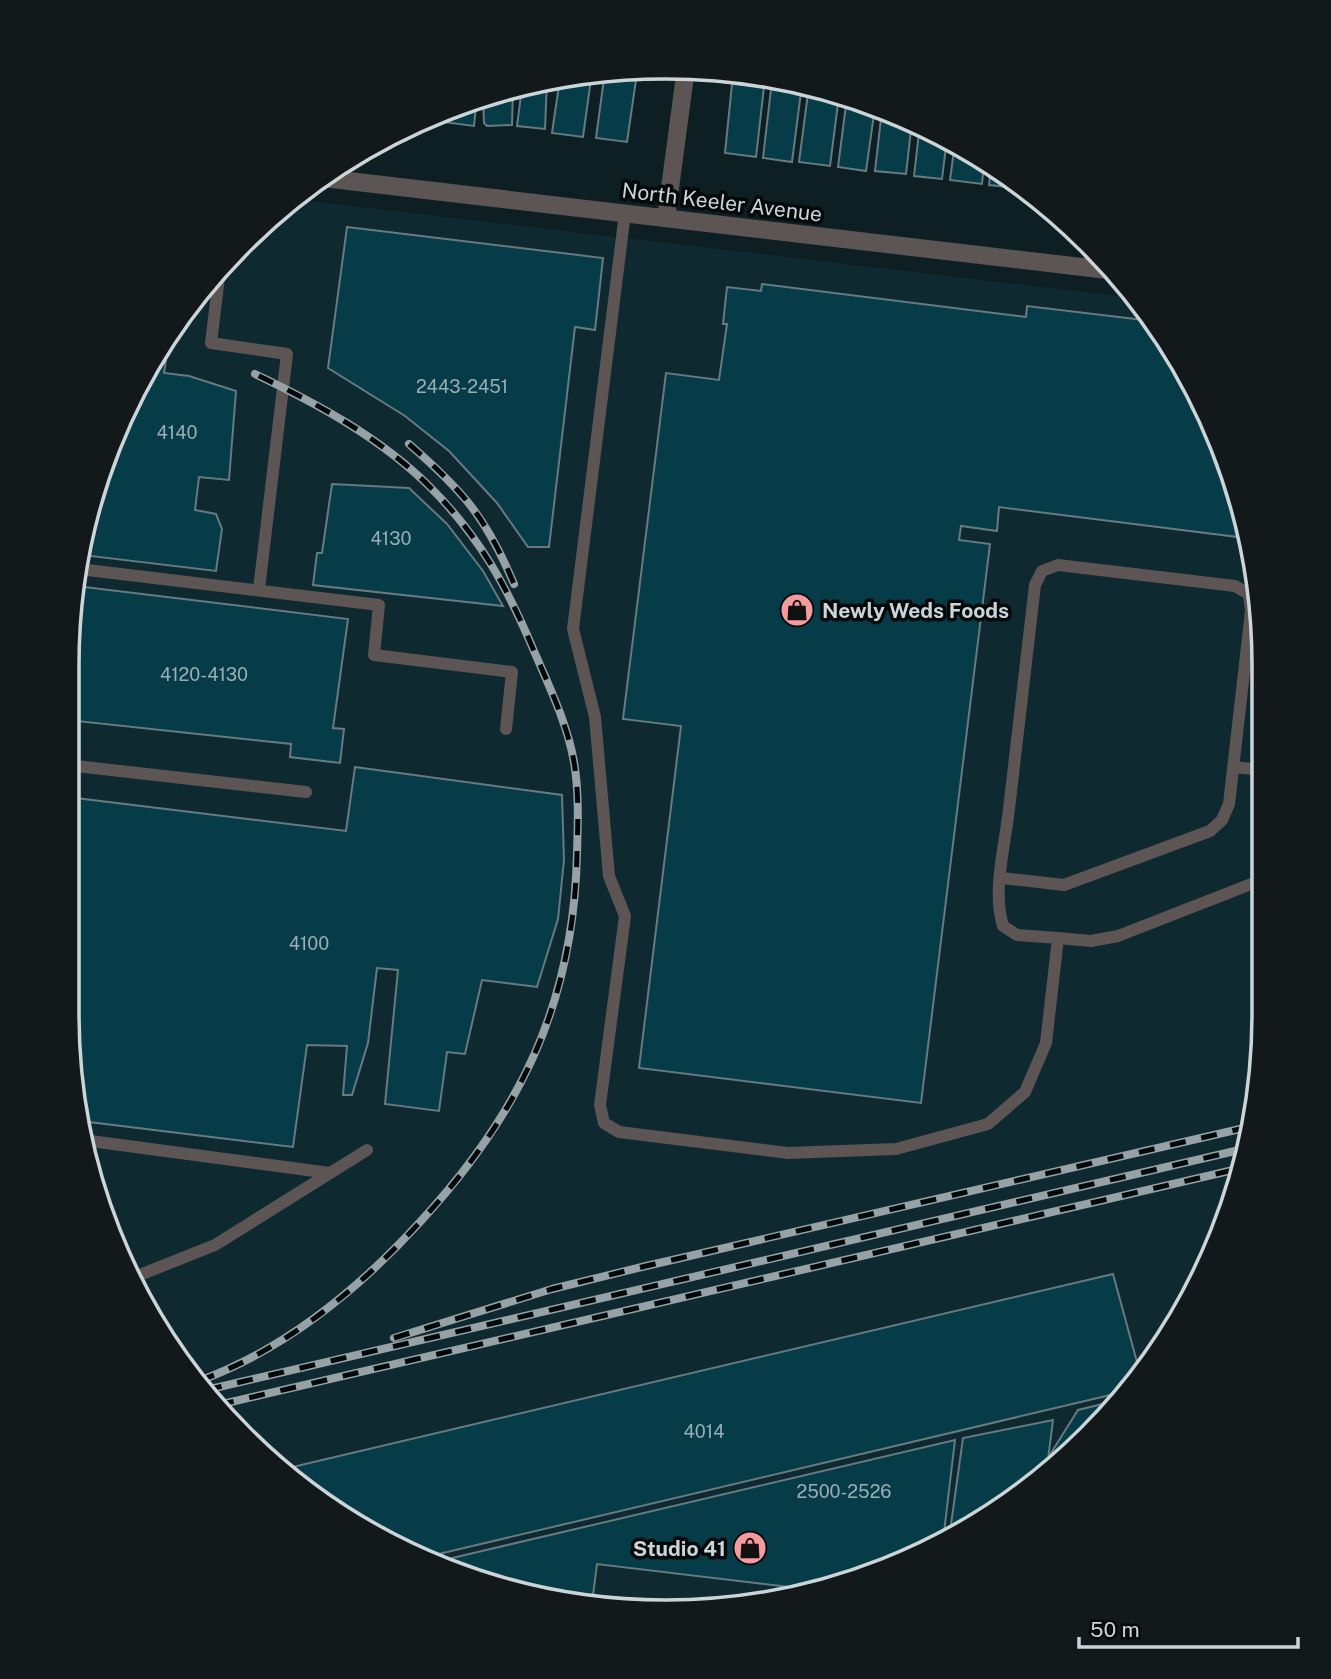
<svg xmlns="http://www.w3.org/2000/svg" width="1331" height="1679" font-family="'Public Sans',sans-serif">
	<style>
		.built { fill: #0e292f }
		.building { fill: #053c48; stroke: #677a80; stroke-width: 2 }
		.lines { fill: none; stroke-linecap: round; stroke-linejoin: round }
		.lane { stroke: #5d5454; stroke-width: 12 }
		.street { stroke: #5d5454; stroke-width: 18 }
		.rail-casing { stroke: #96a2a5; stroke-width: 8 }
		.rail { stroke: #030809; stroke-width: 5; stroke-dasharray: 16; stroke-linecap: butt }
		.labels { text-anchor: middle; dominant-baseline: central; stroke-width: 7; stroke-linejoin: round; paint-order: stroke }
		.number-label { font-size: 18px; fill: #9aafb4 }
		.street-label { font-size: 21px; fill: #cbd5d8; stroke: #030809 }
		.poi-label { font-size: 21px; font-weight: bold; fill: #cbd5d8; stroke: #030809; text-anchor: start }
		.rim { fill: none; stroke: #cbd5d8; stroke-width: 3.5 }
	</style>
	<rect width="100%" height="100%" fill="#0e1f23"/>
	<path class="built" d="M293,199L1136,298L1184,366L1233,473L1263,626L1264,1014L1253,1130L1219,1243L1163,1347L1061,1464L965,1532L821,1592L666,1612L511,1592L366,1532L242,1437L147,1313L87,1169L67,1013L68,627L98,473L191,301L271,215Z"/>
	<path class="building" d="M605,71L637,73L627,142L596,138Z
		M592,72L583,137L552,133L560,78Z
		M547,81L545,129L517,126L522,87Z
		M732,84L764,87L756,157L725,153Z
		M513,89L512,125L487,126L484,123L483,96Z
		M771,89L801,92L792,162L763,158Z
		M808,93L839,96L830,166L799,162Z
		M477,97L474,126L443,122L444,111Z
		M847,97L875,107L866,171L838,167Z
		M882,110L912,121L906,174L875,171Z
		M920,124L947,138L942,179L914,176Z
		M955,143L984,162L982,184L950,180Z
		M991,166L1019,183L1018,188L989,185Z
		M347,227L603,258L595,330L575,327L549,547H528L497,503L449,451L405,416L328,368Z
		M762,284L1026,317L1027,306L1152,321L1184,366L1233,473L1246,538L999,507L997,531L961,526L959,540L990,544L921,1103L639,1068L681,726L623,719L666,373L719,380L727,324H723L727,287L761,291Z
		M159,359L166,360L164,373L189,376L236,391L229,480L199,477L195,510L216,514L222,529L216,571L82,555L98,473Z
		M332,484L409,488L447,524L483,571L503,606L313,585L317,553H322Z
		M76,586L348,619L333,728L344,729L340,763L290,757L291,744L68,720L67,725L68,627Z
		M355,767L562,795L564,860L558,919L537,987L482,980L465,1054L447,1052L439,1111L385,1104L398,970L377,968L368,1043L352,1095H343L347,1046L307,1045L293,1147L81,1121L66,1014L67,797L346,831Z
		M1113,1274L1140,1373L1123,1392L426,1557L366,1532L284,1469Z
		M1115,1401L1061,1464L1048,1472L1051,1453L1078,1410Z
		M1053,1420L1046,1475L965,1532L949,1539L963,1438Z
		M955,1440L943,1541L823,1591L597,1564L592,1603L511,1592L451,1567L452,1558Z"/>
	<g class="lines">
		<path class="lane" d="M625,213L573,629L595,717L609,876L625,916L600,1105L604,1123L619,1132L788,1153L896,1149L988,1124L1025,1092L1046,1043L1058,938
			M220,269L211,343L287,354L259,589
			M79,569L379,605L374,655L512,672L506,729
			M67,765L306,792
			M1233,767L1264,770
			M1002,878L1064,885L1210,831L1222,820L1229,804L1251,611L1249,594L1235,586L1058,565L1042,571L1035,585C1026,660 1018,735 1009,809C1005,846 992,891 1003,926L1017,935L1058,938L1091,941L1118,936L1264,879
			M83,1140L330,1173
			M132,1278L215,1245L367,1150"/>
		<path class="street" d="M323,178L1116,271
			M666,218L686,68"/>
		<defs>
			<path id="rail" d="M409,444C463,491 486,517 514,584
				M394,1338L552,1289L646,1266L1253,1126
				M199,1381C286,1349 358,1290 420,1222C520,1114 574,1003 577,853C578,823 579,791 574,762C567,723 549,686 534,651C507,587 480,537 430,487C381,438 316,403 255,374
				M206,1390L1248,1148
				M218,1405L1242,1168"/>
		</defs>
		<use href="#rail" class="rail-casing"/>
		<use href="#rail" class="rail"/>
	</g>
	<defs>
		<symbol id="shop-disc" viewBox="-11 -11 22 22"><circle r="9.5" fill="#f59b9d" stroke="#030809"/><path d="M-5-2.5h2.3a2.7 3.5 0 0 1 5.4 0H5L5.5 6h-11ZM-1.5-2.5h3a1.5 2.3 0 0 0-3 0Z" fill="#111"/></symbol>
	</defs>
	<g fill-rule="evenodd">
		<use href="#shop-disc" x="778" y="591" width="38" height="38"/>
		<use href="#shop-disc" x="731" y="1529" width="38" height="38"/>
	</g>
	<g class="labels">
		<g class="number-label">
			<text x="462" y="386">2443-2451</text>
			<text x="177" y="432">4140</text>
			<text x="391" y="538">4130</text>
			<text x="204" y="674">4120-4130</text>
			<text x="309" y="943">4100</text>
			<text x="704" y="1431">4014</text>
			<text x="844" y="1491">2500-2526</text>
		</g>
		<g class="street-label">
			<text transform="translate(722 202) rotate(7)">North Keeler Avenue</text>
		</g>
		<g class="poi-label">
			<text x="822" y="610">Newly Weds Foods</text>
			<text x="726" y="1548" text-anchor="end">Studio 41</text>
		</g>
	</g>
	<path d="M0 0H1331V1679H0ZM665 79H666A586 586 0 0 1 1252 665V1014A586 586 0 0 1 666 1600H665A586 586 0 0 1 79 1014V665A586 586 0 0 1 665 79Z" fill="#13181a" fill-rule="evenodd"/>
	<path class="rim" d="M665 79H666A586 586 0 0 1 1252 665V1014A586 586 0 0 1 666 1600H665A586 586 0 0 1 79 1014V665A586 586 0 0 1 665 79Z"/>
	<path d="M1079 1637v10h219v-10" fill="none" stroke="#cbd5d8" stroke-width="3.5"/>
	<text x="1090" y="1637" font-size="21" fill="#cbd5d8" stroke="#030809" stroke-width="5" paint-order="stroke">50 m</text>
</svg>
